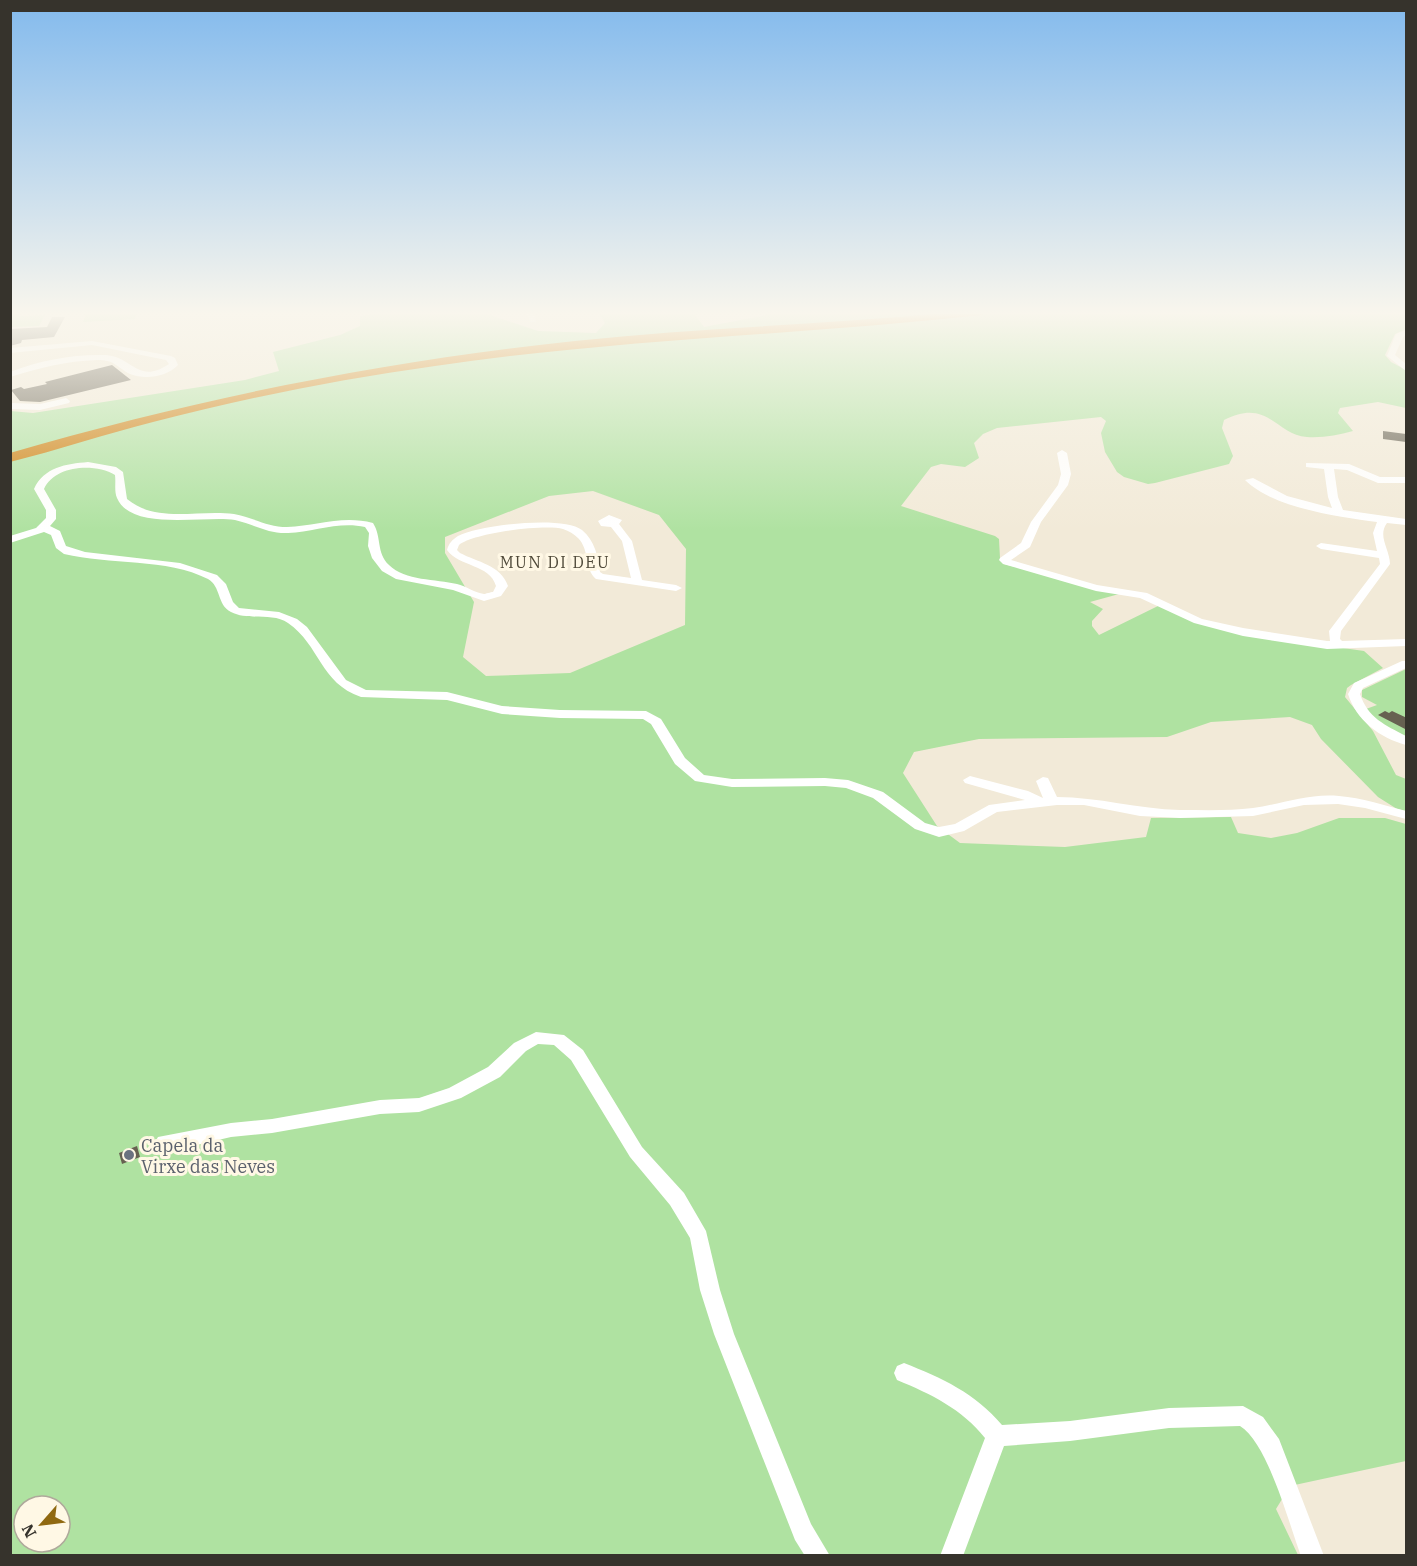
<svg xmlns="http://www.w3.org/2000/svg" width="1417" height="1566" font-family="'IBM Plex Serif',serif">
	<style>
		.green { fill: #afe2a1; fill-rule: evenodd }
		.building { fill: #676151 }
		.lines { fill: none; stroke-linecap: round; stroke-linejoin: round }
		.minor { fill: #fff; fill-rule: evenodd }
		.highway { fill: #cd800d; fill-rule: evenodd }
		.worship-dot { fill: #6b7280; stroke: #fff8e5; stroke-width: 2 }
		.labels { text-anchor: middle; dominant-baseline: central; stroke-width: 6; stroke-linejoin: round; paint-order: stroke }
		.neighbourhood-label { font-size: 16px; letter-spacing: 1.5px; fill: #4f4939; stroke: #fff8e5 }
		.near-worship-label { font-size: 18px; fill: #5b616d; stroke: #fff8e5; text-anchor: start }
	</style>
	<rect width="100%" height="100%" fill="#f2ead8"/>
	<path class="green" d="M11,312H21L19,316L45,315L39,326L11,327Z
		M87,312H137L135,319L83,322Z
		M390,312H481L538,331L596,333L605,323L598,312H693L704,327L782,312H1401L1406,314V329L1395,334L1385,355L1391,362L1406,370V408L1378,402L1340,408L1338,413L1353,431C1338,435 1323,438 1307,437C1276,435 1268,397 1224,420L1222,428L1233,456L1229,464L1155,483L1148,484L1124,477L1117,472L1105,452L1101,433L1106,421L1101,417L997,428L983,434L974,443L979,458L965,467L941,464L931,467L901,506L995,536L999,539L1000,558L1004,564L1119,594L1090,602L1103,609L1092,621V626L1099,635L1160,605L1188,619L1329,646L1364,651L1383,668L1351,685L1347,688L1345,697L1373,731L1396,775L1406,779V811L1397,809L1378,797L1321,739L1312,725L1290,717L1211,722L1167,737L979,739L914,752L903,773L937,826L960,843L1065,847L1146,837L1151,818L1231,817L1238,833L1271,838L1297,833L1339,818H1385L1406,824V1461L1290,1486L1276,1509L1298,1555H11L10,411L33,413L245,380L279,371L273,352L340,335L360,326V316ZM593,491L659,515L686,549L685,625L570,673L486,676L463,657L474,602L445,553V537L549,496ZM24,1506H60V1542H24Z
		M1406,669V738L1376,722L1366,709L1377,705L1362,697V690Z"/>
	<path class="building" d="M52,317H65L54,337L22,340L21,343L10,346V329L47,327Z
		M112,365L131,380L40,402L20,401L11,390L21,387L24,389L47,384L45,382Z
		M1383,431L1406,434V442L1383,439Z
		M1385,711L1389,713L1392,711L1407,718V730L1378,715Z
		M137,1146L140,1157L122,1164L119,1153Z"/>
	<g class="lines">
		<path class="minor" d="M526,312H534L536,322H530Z
			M1406,330V335L1403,337L1395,355L1406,364V371L1387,356L1396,334Z
			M92,341L171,356L175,358L178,365C167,377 145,380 130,374C116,367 116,360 97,360C66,361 39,368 10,377V372C40,360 74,354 106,355C133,357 138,385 169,364L166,360L92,345L10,353V348Z
			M66,398L70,401L69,403L40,410L10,409V403L40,404Z
			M1062,450L1067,453L1071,474L1068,485L1041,522L1030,547L1011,560L1097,585L1147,593L1202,619L1243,628L1327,641H1330L1329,631L1380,564L1379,558L1321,549L1316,546L1321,543L1377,551L1373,533L1377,522C1339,517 1273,508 1245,480L1253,478L1287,496L1332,508L1328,497L1324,469L1306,467V463L1349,464L1380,477H1406V483H1378L1347,470L1334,469L1338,497L1343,510L1406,519V525L1387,523C1377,536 1390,550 1390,564L1341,631L1340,639L1342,641L1406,639V646L1327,649L1243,636L1194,623L1140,598L1096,591L1003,564L999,560L1000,558L1021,543L1031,522L1058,485L1061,474L1057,453Z
			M88,462L116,467L123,472L127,499C157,524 198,509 234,514C252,517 267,527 287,527C317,526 342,515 373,523C382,537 376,553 389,565C405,581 436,579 457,584C466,586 475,593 484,594C485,594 491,592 493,592L496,586C490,564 459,567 447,550C449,543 452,540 458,536C479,525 563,515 582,530C595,541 598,556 600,572L603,574L631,578L622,541L611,527L601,526L598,521L609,515L622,520L619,524L632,541L642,580L676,585L682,588L676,591L596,579C584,569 590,550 578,538C574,534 569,531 563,529C544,524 473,533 459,545L457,550L460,553C477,562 501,565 508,586L501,596L484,601L453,590L396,579L382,571L372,558L368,546L369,533L365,527C339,521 314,532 288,533C268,534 253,524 235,520C206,515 131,532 117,498C114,491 116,483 115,475C95,463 55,465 44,489L56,510V519L50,526L60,531L66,546L85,552L180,563L217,575L226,584L233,602L239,608L279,612L297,619L307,627L346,680L366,690L447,692L502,706L560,710L646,711L661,719L685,758L704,775L732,779L825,778L848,780L883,792L925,823L939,827L955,824L989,805L1025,800L965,783L963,780L970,776L1028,791L1043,798L1036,781L1043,777L1048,778L1057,797C1098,797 1138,809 1180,810C1204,810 1230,811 1253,808C1282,804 1309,793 1339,796C1362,798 1384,805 1406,811V819L1365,808L1338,804L1304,805L1253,816L1180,818L1140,816L1084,805H1057L997,812L964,831L939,837L915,829L873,798L846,788L825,786L732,787L695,781L675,764L651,724L643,719L560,718L502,714L447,700L361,697C320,683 320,645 288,623C272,612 248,621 231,612C217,605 221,586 208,579C167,558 109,565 64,554L56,548L51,535L44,532L10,543V536L36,528L46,518V510L34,489C44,467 66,464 88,462Z
			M1402,661H1406V668L1363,688L1360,694C1368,718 1385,725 1406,736V745C1380,738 1356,720 1348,694L1354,683Z
			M536,1032L564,1035L583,1050L642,1147L684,1193L706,1231L720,1290L734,1334L811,1524L830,1556H805L795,1540L714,1334L700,1290L690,1238L670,1205L630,1157L571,1060L554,1045L538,1044L526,1051L500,1077L461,1098L419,1112L380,1114L272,1133L231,1137L188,1147L164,1149L158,1147L155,1142L158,1137L231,1123L272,1119L380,1100L419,1098L449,1088L488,1067L514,1043Z
			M904,1363C942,1378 975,1393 1002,1425L1070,1421L1169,1408L1243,1406L1263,1417L1279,1439L1324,1556H1301C1289,1524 1268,1443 1240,1426L1169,1428L1070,1441L1004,1446L963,1556H940L985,1438C962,1409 931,1394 897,1380L894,1373L897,1366Z"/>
		<path class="highway" d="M953,312H988L982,315C800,335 617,339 435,366C340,379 246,398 153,422C105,434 58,450 10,462V453C195,399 383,361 575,341C701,327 827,325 953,312Z"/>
	</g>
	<linearGradient id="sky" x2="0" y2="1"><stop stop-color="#83baed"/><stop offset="0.59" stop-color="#f9f6ed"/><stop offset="1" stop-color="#f9f6ed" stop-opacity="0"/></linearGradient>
	<rect width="1417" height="531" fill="url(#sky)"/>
	<circle class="worship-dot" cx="129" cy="1155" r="6"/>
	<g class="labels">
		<g class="neighbourhood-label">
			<text x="555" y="562">MUN DI DEU</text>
		</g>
		<g class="near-worship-label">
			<text x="141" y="1145">Capela da<tspan x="141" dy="21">Virxe das Neves</tspan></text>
		</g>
	</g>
	<rect width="1417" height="1566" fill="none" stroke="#36332c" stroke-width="24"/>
	<g transform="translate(42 1524) rotate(242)"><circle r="28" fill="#fff8e5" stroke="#afa99b" stroke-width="1.5"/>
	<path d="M0-4.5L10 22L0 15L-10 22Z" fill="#906910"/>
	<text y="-9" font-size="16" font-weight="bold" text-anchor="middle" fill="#36332c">N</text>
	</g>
</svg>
